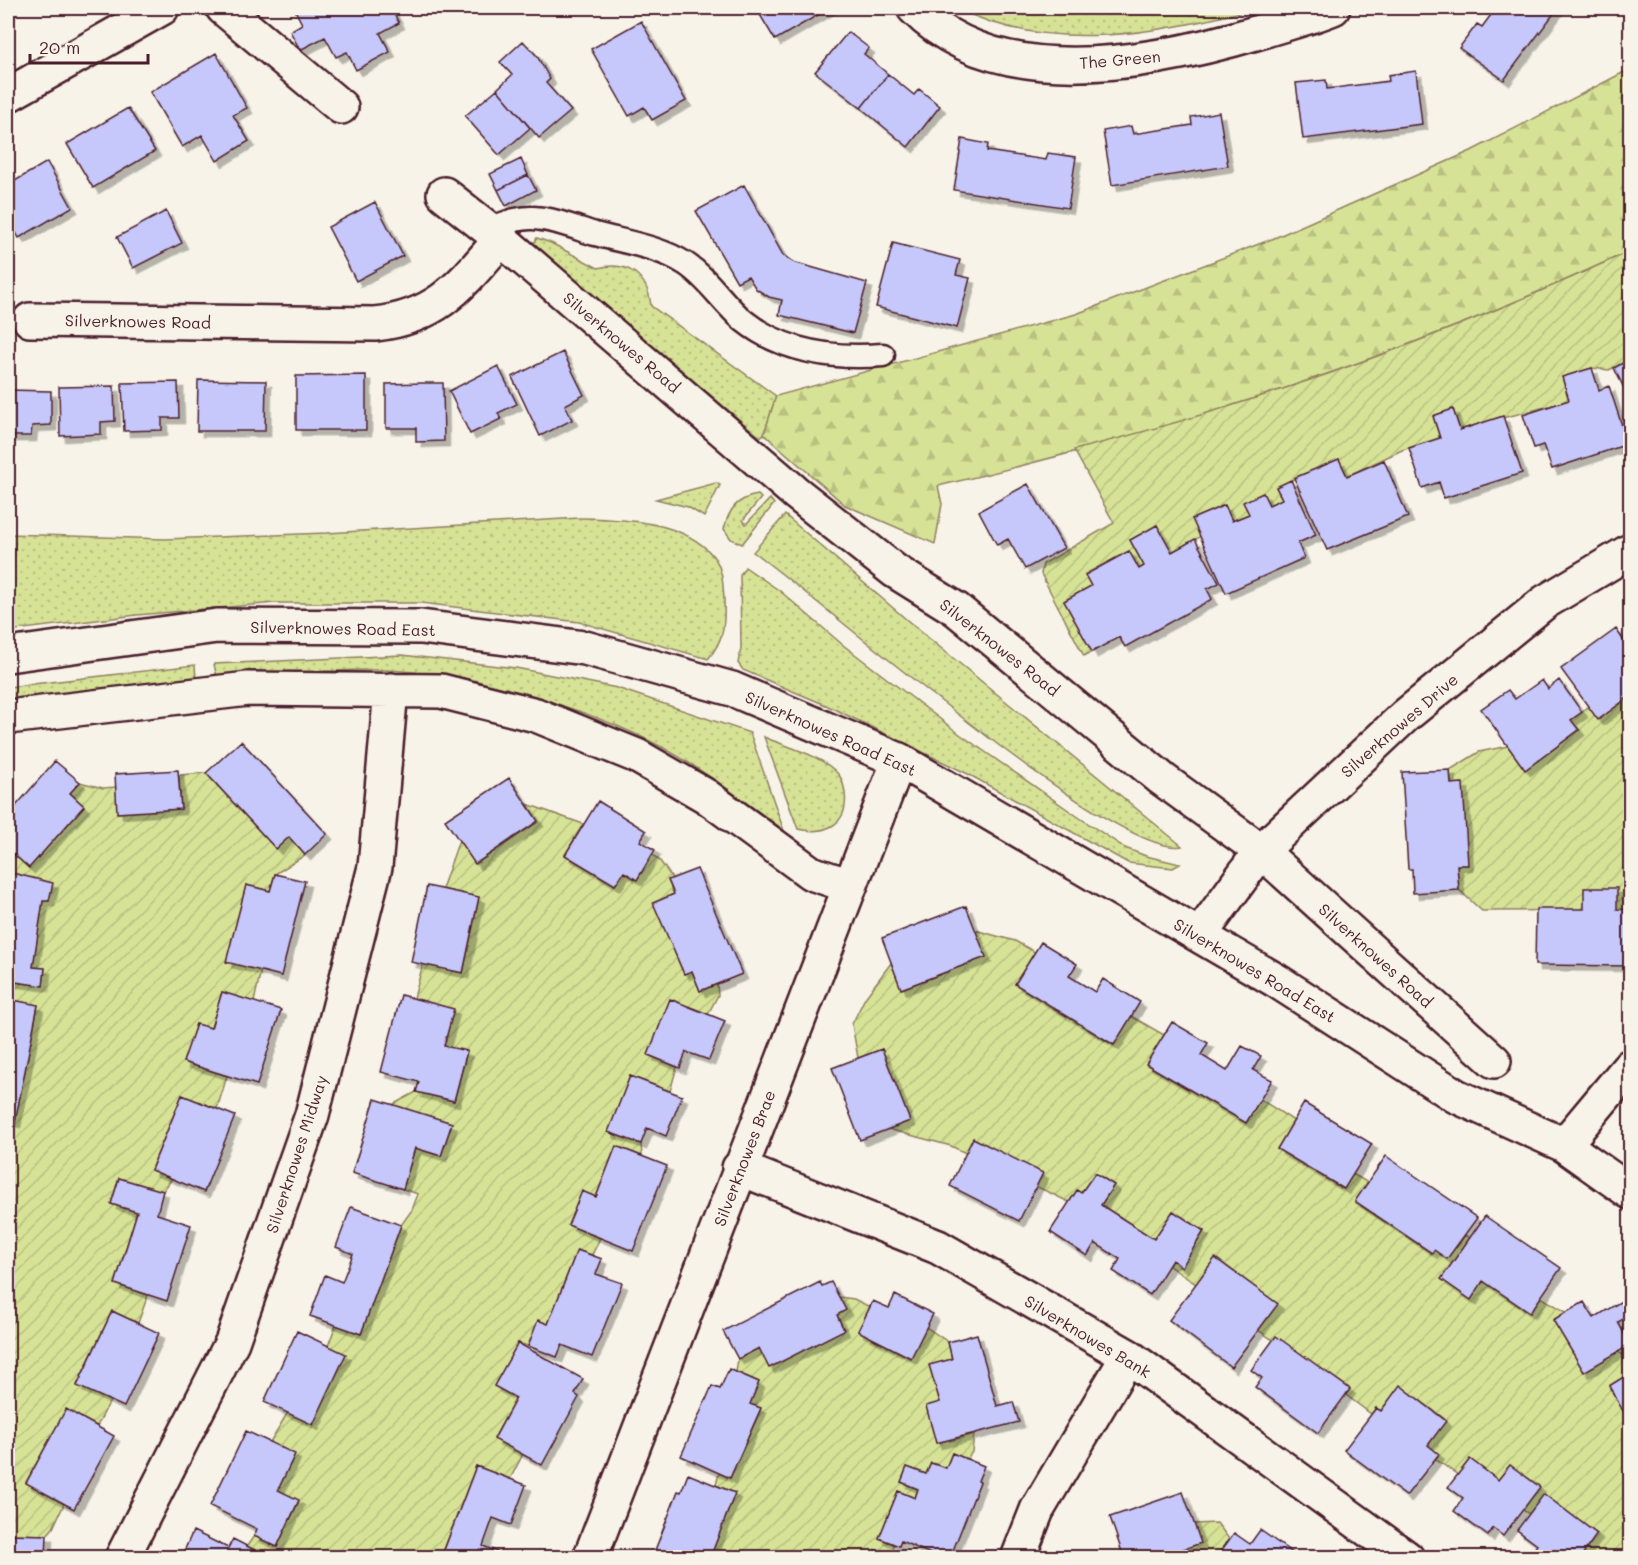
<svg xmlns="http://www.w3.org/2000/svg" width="1638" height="1565" font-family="Mali,sans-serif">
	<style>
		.grass { fill: url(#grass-dots); stroke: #908060; stroke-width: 1.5 }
		.forest { fill: url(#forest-firs); stroke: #908060; stroke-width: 1.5 }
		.garden { fill: url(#garden-furrows); stroke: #908060; stroke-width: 1.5 }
		.building { fill: #c6c7fa; stroke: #4a1f2b; stroke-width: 1.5; filter: url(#shadow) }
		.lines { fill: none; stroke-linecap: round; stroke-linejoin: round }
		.service-casing { stroke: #4a1f2b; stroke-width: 27 }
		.minor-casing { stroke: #4a1f2b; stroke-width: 38 }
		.secondary-casing { stroke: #4a1f2b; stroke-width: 38 }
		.service { stroke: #f7f3e8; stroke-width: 22 }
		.minor { stroke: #f7f3e8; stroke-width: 33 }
		.secondary { stroke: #f7f3e8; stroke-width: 33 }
		.labels { text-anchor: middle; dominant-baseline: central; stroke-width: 4.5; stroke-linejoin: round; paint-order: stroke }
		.street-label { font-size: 16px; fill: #4a1f2b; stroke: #f7f3e8 }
	</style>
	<defs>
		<pattern id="grass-dots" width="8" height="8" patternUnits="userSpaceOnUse" patternTransform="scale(1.5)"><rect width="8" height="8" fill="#d6e295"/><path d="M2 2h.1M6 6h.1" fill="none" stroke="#b9c181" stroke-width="1.8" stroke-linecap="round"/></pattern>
		<pattern id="forest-firs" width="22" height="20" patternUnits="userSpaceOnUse" patternTransform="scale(1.5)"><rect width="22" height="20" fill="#d6e295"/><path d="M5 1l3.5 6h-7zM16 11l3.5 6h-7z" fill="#b9c181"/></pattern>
		<pattern id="garden-furrows" width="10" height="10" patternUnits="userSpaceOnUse" patternTransform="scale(1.5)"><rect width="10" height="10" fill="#d6e295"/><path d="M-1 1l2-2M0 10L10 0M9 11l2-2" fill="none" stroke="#b9c181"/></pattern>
		<filter id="shadow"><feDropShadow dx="5.5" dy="5.5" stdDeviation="0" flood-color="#0004"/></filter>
	</defs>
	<rect width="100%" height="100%" fill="#f7f3e8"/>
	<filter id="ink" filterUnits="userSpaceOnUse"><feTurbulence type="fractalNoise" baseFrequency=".0167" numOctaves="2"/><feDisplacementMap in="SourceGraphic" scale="12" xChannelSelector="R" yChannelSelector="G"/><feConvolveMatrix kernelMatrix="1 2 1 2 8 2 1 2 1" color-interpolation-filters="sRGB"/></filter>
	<g filter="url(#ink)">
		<path class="grass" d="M957,8H1257C1162,33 1048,55 957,8Z
			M537,238L551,243L598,268C628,260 648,276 651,306L776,396L764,434L760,437L533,245Z
			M716,483L720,485L704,517L688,507L656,499Z
			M758,495L761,498L743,520L746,524L770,499L774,504L742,544L731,539L724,529C729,509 737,498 758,495Z
			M785,515L914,626L1182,846C1117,861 821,600 753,552Z
			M580,518C621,519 684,520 713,556C723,568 723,585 724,600C725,625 724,640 708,659L579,622L421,603H275L137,615L8,631V534L165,539L327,533Z
			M745,567L780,591L843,645L961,735L1077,816L1125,848L1146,856L1180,864L1173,868L1128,863L968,774L828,706L743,670L738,663L741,648L740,575Z
			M402,655L516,668L617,688L750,733L784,831C741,799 697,764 648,740C576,705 461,671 381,670C327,669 271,675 217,678L214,664Z
			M195,665L196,679L8,702V687Z
			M764,737C787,747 822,755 839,775C843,780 844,786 845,793C849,825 825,835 798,829Z"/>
		<path class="forest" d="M1630,69V251C1410,354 1175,431 938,486L942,504L935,544L845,505L764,434L776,396L1076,314L1272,239L1471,151Z"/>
		<path class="garden" d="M1630,251V359L1609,370L1592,368L1562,377L1569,400C1532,412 1496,418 1460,430L1453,409L1433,416L1440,438L1402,450L1347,476L1339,459L1276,487L1282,499L1269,505L1263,493L1244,502L1249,514L1232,521L1224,505L1193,519L1200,537L1172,552L1157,525L1130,540L1144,566L1139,569L1129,551L1085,574L1091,586L1064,601L1092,652L1084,656L1041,574L1043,564L1114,523L1074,450C1265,402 1452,334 1630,251Z
			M1630,696V910L1482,911L1459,890L1457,865H1467L1462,783L1451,784L1450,770L1479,752L1508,746L1525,770L1579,730L1571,720L1588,706L1598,719Z
			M206,773L276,849L289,837L305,855L275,874L270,891L246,885L261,970L254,1002L222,992L211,1028L196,1024L184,1062L227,1076L217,1109L182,1095L151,1169L172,1179L163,1191L119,1178L111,1204L137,1212L115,1284L148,1295L138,1323L112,1311L77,1385L110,1401L97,1426L66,1410L26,1482L64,1504L53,1528L47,1535L8,1534V1121L15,1122L38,1005L8,999V981L43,986L45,969L33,967L43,901H49L52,883L8,872V849L29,868L84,806L70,793L80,782L103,788L116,787L118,813L181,809L179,775Z
			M527,804L583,824L565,855L615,885L624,872L652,854L660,861L673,879L668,881L674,894L654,903L684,974L692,971L700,991L717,984L718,995L708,1014L670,1000L648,1055L677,1067L670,1091L630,1076L609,1132L641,1144L642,1156L616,1146L596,1197L582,1192L569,1225L600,1238L592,1255L577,1250L548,1324L528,1346L518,1343L494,1386L516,1398L494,1438L523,1454L510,1479L476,1466L441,1557H270L247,1546L254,1536L277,1547L299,1501L278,1490L270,1442L328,1346L336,1325L361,1334L401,1225L412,1210L418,1194L403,1189L415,1148L441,1156L452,1123L392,1105L416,1092L454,1101L467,1052L444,1046L453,1009L414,998L423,964L463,973L479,897L442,889L459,840L476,864L538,822Z
			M975,930L1015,941L1035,952L1015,984L1113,1045L1131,1016L1164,1035L1147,1065L1246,1123L1260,1099L1294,1121L1277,1149L1343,1189L1353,1174L1368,1183L1355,1202L1431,1253L1434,1250L1459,1244L1465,1235L1470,1238L1442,1279L1470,1299L1483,1281L1529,1313L1541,1297L1566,1312L1553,1320L1630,1358V1373L1609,1386L1630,1423V1557H1580L1597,1534L1545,1495L1529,1514L1523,1510L1539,1487L1510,1465L1498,1480L1470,1459L1458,1475L1435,1459L1428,1445L1446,1420L1401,1386L1381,1411L1376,1408L1371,1414L1346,1395L1350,1389L1276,1337L1273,1340L1258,1330L1277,1304L1216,1258L1196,1284L1169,1266L1172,1260L1182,1266L1204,1231L1173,1211L1154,1239L1101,1205L1114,1185L1095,1173L1081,1193L1077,1191L1069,1202L951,1146L888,1129L909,1120L882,1049L858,1058L852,1024L865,998L891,963L902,989L985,957Z
			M839,1297L854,1299L870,1307L858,1331L910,1358L926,1327L948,1342L952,1359L930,1365L950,1441L974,1434L972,1452L967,1459L952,1453L946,1468L931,1463L926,1474L907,1467L901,1482L918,1489L915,1498L898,1491L879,1538L894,1544L892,1557L875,1550L872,1558H710L735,1493L716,1485L719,1473L730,1478L761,1409L750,1404L759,1382L736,1372L738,1359L759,1348L844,1330L837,1315L845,1310Z
			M1217,1523L1229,1539L1216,1557L1158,1558L1200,1543L1194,1524Z"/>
		<path class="building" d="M294,8H391L399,23L380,33L390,52L356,70L347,52L336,57L325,37L300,50L290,31L302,24Z
			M756,8H830L775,40Z
			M1496,8H1558L1504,80L1459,48L1477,24L1482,27Z
			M641,21L686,101L652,120L644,107L629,116L591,49Z
			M848,32L869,48L864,54L888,74L861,108L815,72Z
			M523,41L537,56L550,79L546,83L571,111L539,138L497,89L512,75L500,62Z
			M216,53L247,108L233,115L249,141L217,161L202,135L182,147L150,92Z
			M1416,71L1422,124L1303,139L1296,83L1326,80L1327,89L1389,81L1388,75Z
			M888,74L914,95L919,89L940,106L908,147L861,108Z
			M497,89L530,128L499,155L465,116Z
			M128,108L155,151L93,188L67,144Z
			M1219,112L1228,166L1112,185L1103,131L1131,126L1133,134L1192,125L1191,117Z
			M962,139L988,144L987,151L1046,160L1048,153L1076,157L1068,208L954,190Z
			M521,159L528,175L498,190L490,174Z
			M47,162L72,207L19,238L8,218V185Z
			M528,175L536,190L506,206L498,190Z
			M744,185L783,255L793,262L867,283L853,333L779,315L782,300L769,297L756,289L748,276L737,282L696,211Z
			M375,202L403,256L356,281L328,227Z
			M166,211L182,243L133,268L117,237Z
			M893,243L960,260L956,275L970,278L957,328L876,307Z
			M563,352L584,395L565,405L572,420L540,436L512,377Z
			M1630,359V395L1628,396L1614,368Z
			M498,366L517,404L498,413L501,419L470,434L449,391Z
			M1592,368L1599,390L1609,386L1628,444L1552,469L1543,445L1534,448L1523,415L1569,400L1562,377Z
			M366,375V430H296V376Z
			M198,380L266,381L265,431H197Z
			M178,382L179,418H162V430L124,431L122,383Z
			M424,383H443L444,441L416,442V428H386V384Z
			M114,386L115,421L101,422V434L60,436L59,387Z
			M8,390L51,391V425L32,426L31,436H8Z
			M1453,409L1460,430L1503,416L1522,473L1444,498L1439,482L1422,488L1409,448L1440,438L1433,416Z
			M1339,459L1347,476L1384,460L1408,517L1327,550L1294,478Z
			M1291,480L1316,535L1298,543L1304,558L1226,593L1192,519L1225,505L1232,521L1249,514L1243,502L1263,493L1269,505L1282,499L1276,487Z
			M1028,484L1064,548L1025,569L1008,539L997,545L979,511Z
			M1157,525L1172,552L1195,539L1219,583L1207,589L1212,599L1125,647L1119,637L1092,652L1064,601L1091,586L1085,575L1129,551L1139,569L1144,566L1130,540Z
			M1616,629L1630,650V696L1598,720L1561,669Z
			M1542,680L1548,689L1559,680L1582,712L1571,720L1579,730L1525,770L1481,709L1508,690L1515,699Z
			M241,741L327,834L305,855L289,837L276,849L206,773Z
			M55,761L80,782L70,793L84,806L29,868L8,849V815Z
			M178,770L181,809L117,813L115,774Z
			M1450,770L1451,784L1463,783L1468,865H1457L1459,890L1413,893L1412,869H1408L1402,772Z
			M509,778L538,821L475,864L445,820Z
			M598,801L646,831L640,841L655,850L637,880L624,872L615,885L565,855Z
			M697,869L742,974L700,991L692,971L684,974L653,903L674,894L668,880Z
			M8,872L53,883L49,901H43L33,967L45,968L43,986L8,981Z
			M275,874L305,881L281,976L226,962L246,885L270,891Z
			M427,886L479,897L463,973L411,962Z
			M1584,888H1617V909L1630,910V966L1535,965L1536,909H1584Z
			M966,906L986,957L901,989L882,938Z
			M1041,942L1077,964L1069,976L1095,992L1103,979L1140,1002L1114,1045L1015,984Z
			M222,992L281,1010L257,1085L183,1062L196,1024L211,1028Z
			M401,995L454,1009L444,1046L467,1051L454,1101L416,1092L419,1082L381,1072Z
			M8,999L38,1005L15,1122L8,1121Z
			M670,999L725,1021L709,1060L686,1052L680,1068L648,1055Z
			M1172,1022L1208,1043L1201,1055L1227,1071L1242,1046L1261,1056L1253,1070L1272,1080L1246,1123L1146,1064Z
			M882,1049L910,1121L860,1140L832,1068Z
			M630,1076L682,1096L666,1136L647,1128L641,1144L608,1132Z
			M182,1095L235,1116L204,1192L151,1170Z
			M375,1099L452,1123L441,1156L415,1148L403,1189L352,1173Z
			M1304,1103L1372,1144L1344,1189L1277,1149Z
			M973,1138L1043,1173L1019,1221L950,1186Z
			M616,1146L667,1166L633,1251L568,1225L582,1191L596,1197Z
			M1386,1156L1477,1218L1447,1259L1434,1250L1432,1253L1355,1201Z
			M1095,1173L1114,1185L1101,1205L1154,1239L1173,1211L1204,1231L1182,1267L1172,1260L1150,1295L1113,1271L1120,1259L1095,1243L1087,1256L1050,1232L1077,1190L1081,1193Z
			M119,1178L163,1191L157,1214L191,1225L167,1301L115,1284L137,1212L111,1204Z
			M351,1207L401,1225L361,1334L310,1316L325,1275L342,1282L353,1254L336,1247Z
			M1485,1216L1561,1268L1530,1313L1483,1281L1471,1300L1441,1279Z
			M577,1250L602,1259L596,1274L622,1283L592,1357L562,1345L557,1357L528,1346L538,1320L548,1324Z
			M1215,1258L1278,1304L1231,1367L1169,1320Z
			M820,1282L822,1286L831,1282L846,1310L837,1315L844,1330L769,1368L759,1348L738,1359L723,1331Z
			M895,1295L933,1314L911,1358L858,1331L873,1301L889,1308Z
			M1623,1300L1630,1315L1618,1322L1630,1345L1584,1372L1553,1320L1584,1302L1594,1318Z
			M112,1311L159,1333L124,1407L77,1386Z
			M297,1331L346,1354L313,1425L264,1402Z
			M977,1334L997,1406L1013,1402L1019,1422L936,1443L926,1406L940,1402L929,1365L952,1359L948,1342Z
			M1276,1336L1350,1389L1318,1433L1255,1387L1262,1378L1251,1370Z
			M518,1343L583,1379L575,1394L579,1397L542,1465L494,1439L516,1398L494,1386Z
			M729,1369L759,1382L750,1404L761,1408L730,1478L681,1456L712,1386L720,1389Z
			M1630,1373V1423L1609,1386Z
			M1400,1385L1446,1421L1428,1445L1439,1454L1406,1496L1344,1450L1376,1408L1381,1411Z
			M66,1409L114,1436L74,1509L26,1483Z
			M246,1431L295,1454L278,1490L299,1500L277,1547L254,1536L257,1529L210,1506Z
			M952,1453L984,1466L978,1481L980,1482L950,1558H940L901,1541L899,1546L879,1538L898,1491L915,1498L918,1489L901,1482L907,1467L926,1474L931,1463L946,1468Z
			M1470,1459L1498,1480L1510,1465L1540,1487L1503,1536L1493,1528L1488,1536L1454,1511L1463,1498L1448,1487Z
			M476,1466L526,1485L511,1525L493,1518L483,1546L500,1553L498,1558H441Z
			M688,1474L735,1493L710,1558H652L678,1491L681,1492Z
			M1183,1492L1201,1543L1158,1558H1124L1110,1517Z
			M1544,1494L1597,1534L1580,1558H1528L1537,1545L1517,1530Z
			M1260,1530L1294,1554L1291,1558H1216L1234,1533L1250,1544Z
			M193,1531L228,1548L233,1539L270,1558H181Z
			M8,1534L47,1535L46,1558H8Z
			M875,1550L892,1557L893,1553L904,1558H872Z"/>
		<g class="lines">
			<defs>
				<path id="service" d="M489,229C503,224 518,217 533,218C555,219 575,228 595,234C624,242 660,247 686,264C709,279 723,304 744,321C783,352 835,359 883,355"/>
				<path id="minor" d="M223,8L341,107
					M914,8C999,95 1156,63 1259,32C1283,24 1309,18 1333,8
					M444,194L501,239L796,493L895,571L956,609L1162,779L1261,851L1494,1061
					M30,320L375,324C439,317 462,284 501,239
					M8,655L217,626L421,627L585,648L732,689L899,760L1277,981L1456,1096L1564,1145L1630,1192
					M8,717L248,689L441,691L536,715L637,756L706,796L811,873L850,886
					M1200,935L1261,851L1405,716L1545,602L1630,551
					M1564,1145L1630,1066
					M739,1168L938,1247L1128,1356L1407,1558
					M122,1558L232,1342L312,1115L375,867L391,690
					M590,1558L899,760
					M1018,1558L1037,1510L1128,1356"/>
				<path id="secondary" d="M8,95L162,8"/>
			</defs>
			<use href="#service" class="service-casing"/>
			<use href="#minor" class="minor-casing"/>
			<use href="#secondary" class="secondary-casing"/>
			<use href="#service" class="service"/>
			<use href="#minor" class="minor"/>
			<use href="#secondary" class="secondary"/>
		</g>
	</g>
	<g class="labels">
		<g class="street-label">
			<text transform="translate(1120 59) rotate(-5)">The Green</text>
			<text transform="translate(138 321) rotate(1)">Silverknowes Road</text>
			<text transform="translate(622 342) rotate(40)">Silverknowes Road</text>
			<text transform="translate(343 628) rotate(1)">Silverknowes Road East</text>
			<text transform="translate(1000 647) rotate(38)">Silverknowes Road</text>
			<text transform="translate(1399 725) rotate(-41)">Silverknowes Drive</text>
			<text transform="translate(831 733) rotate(24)">Silverknowes Road East</text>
			<text transform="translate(1376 955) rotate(42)">Silverknowes Road</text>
			<text transform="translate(1255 970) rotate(31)">Silverknowes Road East</text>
			<text transform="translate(296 1154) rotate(-72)">Silverknowes Midway</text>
			<text transform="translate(744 1158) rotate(-69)">Silverknowes Brae</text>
			<text transform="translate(1088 1336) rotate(31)">Silverknowes Bank</text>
		</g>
	</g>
	<rect width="1638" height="1565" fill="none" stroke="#f7f3e8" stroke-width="30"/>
	<rect x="15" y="15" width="1608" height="1535" fill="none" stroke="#4a1f2b" stroke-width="2" filter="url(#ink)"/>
	<path d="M30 54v9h118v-9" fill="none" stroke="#4a1f2b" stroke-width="3"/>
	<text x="39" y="54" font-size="18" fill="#4a1f2b" stroke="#f7f3e8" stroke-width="4.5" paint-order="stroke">20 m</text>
</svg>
